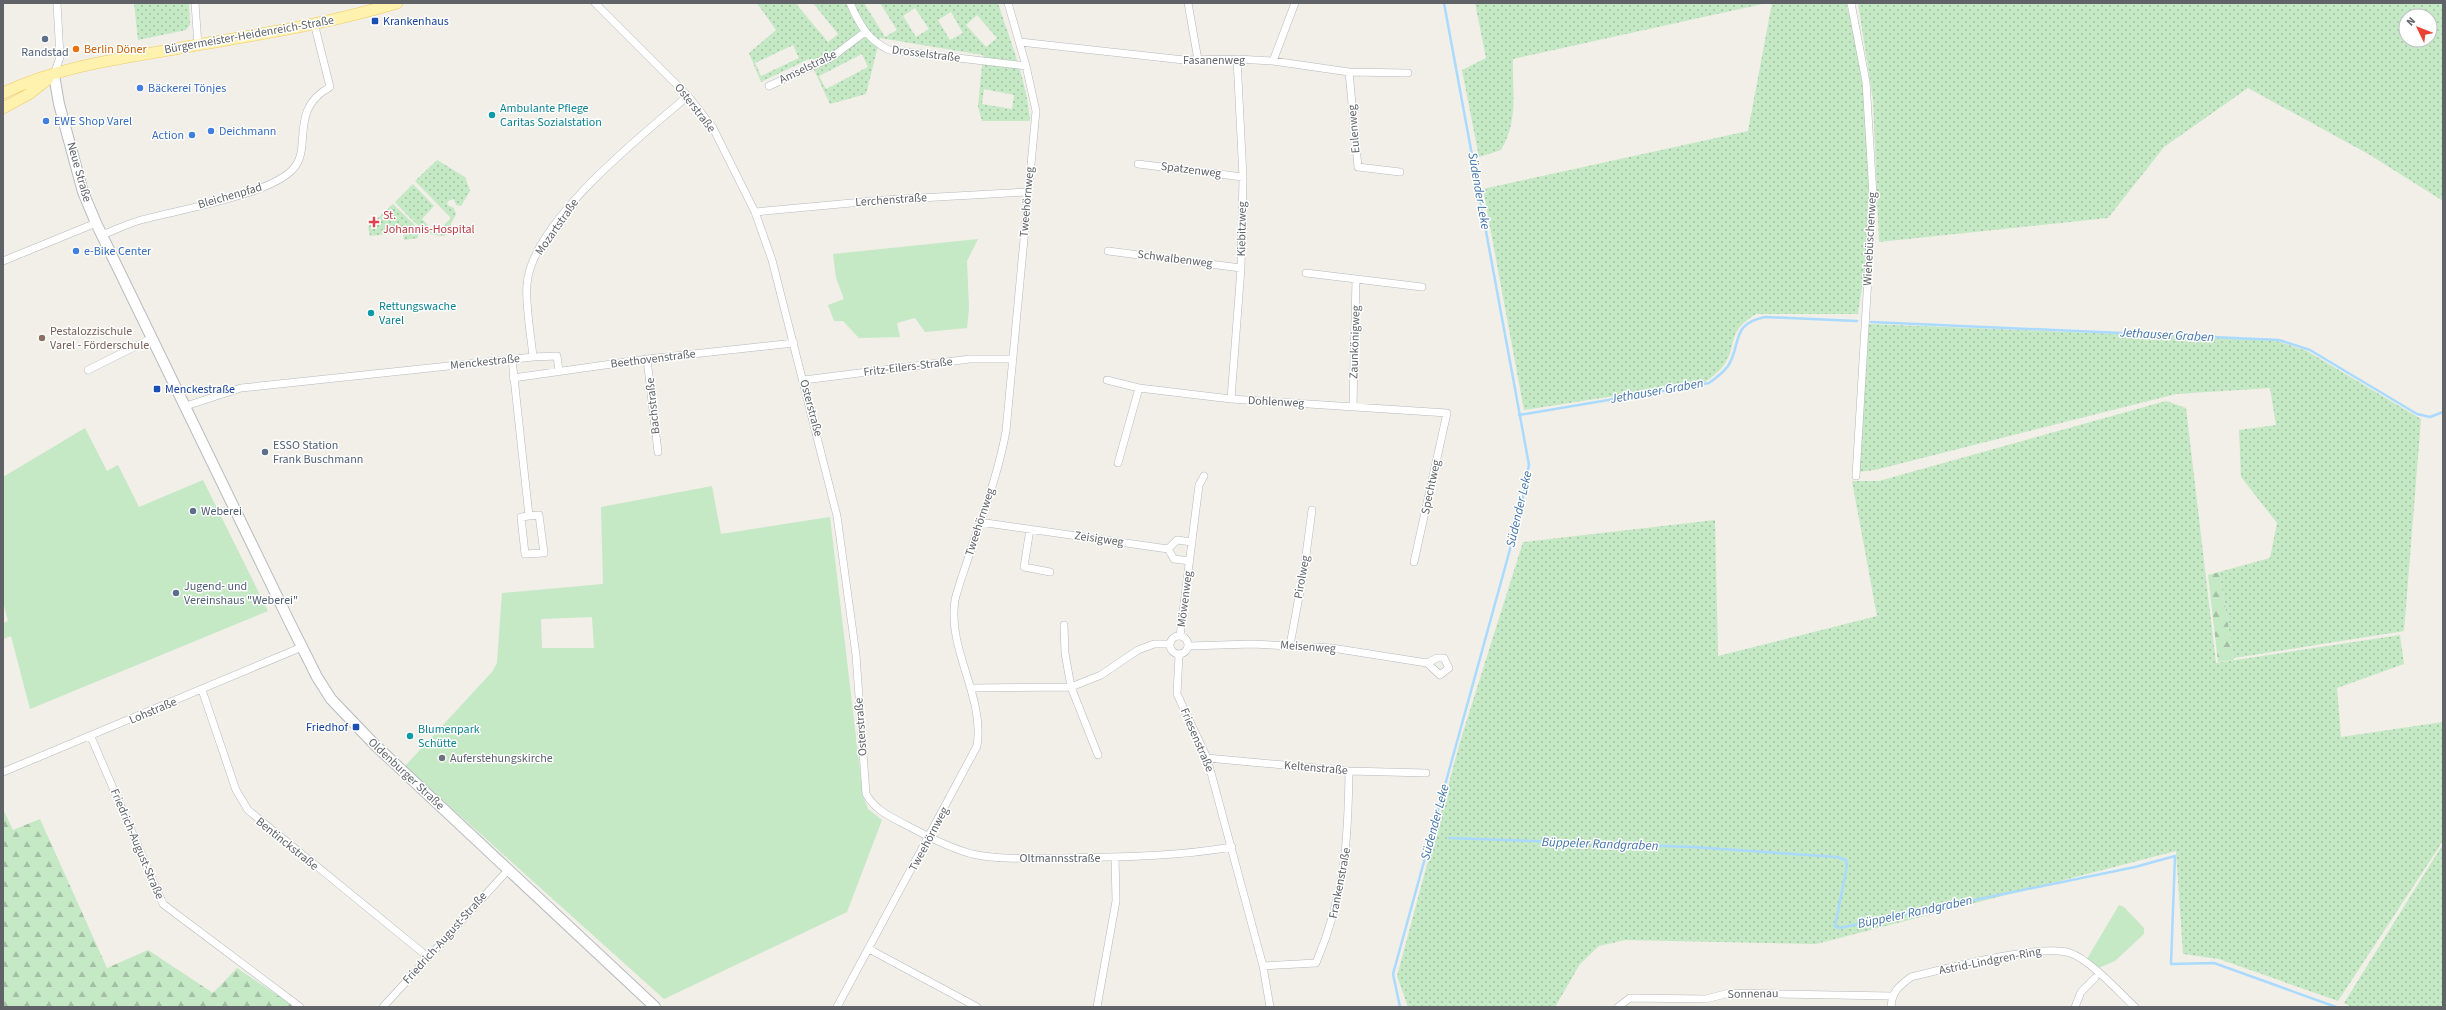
<svg xmlns="http://www.w3.org/2000/svg" width="2446" height="1010" font-family="'Source Sans 3',sans-serif">
	<style>
		.grass { fill: url(#grass-dots); fill-rule: evenodd }
		.forest { fill: url(#forest-firs) }
		.green { fill: #c5e8c5; fill-rule: evenodd }
		.lines { fill: none; stroke-linecap: round; stroke-linejoin: round }
		.stream { stroke: #aadaff; stroke-width: 2.5 }
		.minor-casing { stroke: #b5b8bc; stroke-width: 8 }
		.secondary-casing { stroke: #b6babf; stroke-width: 12 }
		.primary-casing { stroke: #f2c960; stroke-width: 12 }
		.minor { stroke: #fff; stroke-width: 7 }
		.secondary { stroke: #fff; stroke-width: 10 }
		.primary { stroke: #fff2af; stroke-width: 11 }
		.transit-dot { fill: #1a4fb4; stroke: #fff; stroke-width: 1.5 }
		.service-dot { fill: #5c6f8a; stroke: #fff; stroke-width: 1.5 }
		.food-dot { fill: #e8710a; stroke: #fff; stroke-width: 1.5 }
		.shop-dot { fill: #3f7fe0; stroke: #fff; stroke-width: 1.5 }
		.culture-dot { fill: #0f9aa8; stroke: #fff; stroke-width: 1.5 }
		.health-dot { fill: #e0444e; stroke: #fff; stroke-width: 1.5 }
		.education-dot { fill: #8d6e63; stroke: #fff; stroke-width: 1.5 }
		.worship-dot { fill: #6b7280; stroke: #fff; stroke-width: 1.5 }
		.labels { text-anchor: middle; dominant-baseline: central; stroke-width: 3; stroke-linejoin: round; paint-order: stroke }
		.transit-label { font-size: 12px; fill: #164399; stroke: #fff; text-anchor: start }
		.street-label { font-size: 12px; fill: #5f6368; stroke: #fff }
		.food-label { font-size: 12px; fill: #c56008; stroke: #fff; text-anchor: start }
		.service-label { font-size: 12px; fill: #4e5e75; stroke: #fff; text-anchor: start }
		.shop-label { font-size: 12px; fill: #366cbe; stroke: #fff; text-anchor: start }
		.culture-label { font-size: 12px; fill: #0d838f; stroke: #fff; text-anchor: start }
		.health-label { font-size: 12px; fill: #be3a42; stroke: #fff; text-anchor: start }
		.education-label { font-size: 12px; fill: #785e54; stroke: #fff; text-anchor: start }
		.worship-label { font-size: 12px; fill: #5b616d; stroke: #fff; text-anchor: start }
		.water-label { font-size: 13px; font-style: italic; fill: #4174aa; stroke: #fff }
	</style>
	<defs>
		<pattern id="grass-dots" width="8" height="8" patternUnits="userSpaceOnUse"><rect width="8" height="8" fill="#c5e8c5"/><path d="M2 2h.1M6 6h.1" fill="none" stroke="#a3c0a4" stroke-width="1.8" stroke-linecap="round"/></pattern>
		<pattern id="forest-firs" width="22" height="20" patternUnits="userSpaceOnUse"><rect width="22" height="20" fill="#c5e8c5"/><path d="M5 1l3.5 6h-7zM16 11l3.5 6h-7z" fill="#a3c0a4"/></pattern>
	</defs>
	<rect width="100%" height="100%" fill="#f1efe8"/>
	<path class="grass" d="M134,3H189L190,25L186,30L138,40Z
		M757,3H799L797,5L828,42L838,34L813,3H864L885,37L897,30L880,3H998C1010,41 1027,81 1030,121H982L978,107L983,55L880,38L866,94L830,104L809,59L761,82L749,53L776,30ZM915,8L929,29L916,37L903,16ZM951,12L963,33L950,40L938,20ZM977,15L997,38L986,47L966,25ZM793,45L799,58L761,76L755,63ZM862,54L868,67L826,89L819,76ZM984,89L1014,95L1012,109L982,104Z
		M1475,3H1767L1513,59C1512,93 1519,119 1501,150L1479,157L1462,70L1486,58Z
		M1772,3H1846C1865,70 1872,154 1870,223C1869,253 1862,284 1858,314H1756C1725,333 1739,342 1724,365C1719,372 1712,377 1705,382L1524,410L1483,189L1748,131Z
		M1858,3H2443V201L2370,155L2248,88L2164,147L2108,218L1879,242L1873,100ZM2406,16H2430V40H2406Z
		M437,160L465,177L470,191L461,206L456,205L454,199L448,201L447,205L454,208L456,214L445,236C425,238 408,215 395,202L413,184L434,206L422,219L436,233L451,218L415,181Z
		M393,204L418,228V238L404,240L403,232L370,236L368,227Z
		M1869,324L2274,340L2307,351L2421,419L2404,631L2234,658V660L2219,572L2270,558L2277,523L2241,477L2239,430L2276,425L2270,388L2176,394L1875,470L1858,472Z
		M2166,401L2186,408L2216,663L2400,635L2404,664L2337,688L2341,737L2443,722V841L2338,1001L2219,959L2183,954L2176,851L1816,944L1625,940L1599,946L1580,964L1555,1007H1408L1397,976L1460,742L1523,542L1715,520L1718,656L1877,616L1852,481H1879Z
		M2443,844V1003L2441,1007H2351L2344,1003Z"/>
	<path class="forest" d="M2219,572L2234,660L2218,662L2208,575Z
		M3,809L13,830L40,819L107,968L148,950L213,993L237,968L295,1007H3Z"/>
	<path class="green" d="M978,239L967,261L969,308L967,328L925,332L915,318L897,323L900,337L859,338L843,321H834L828,305L844,299L836,278L833,254Z
		M85,428L107,471L118,465L139,507L203,480L268,611L30,709L11,636L3,639V623L8,621L3,601V477Z
		M712,486L721,534L830,517L863,796L868,809L882,820L847,912L664,999L405,766L492,672L497,663L502,593L603,584L601,507ZM592,617L594,648H542L541,619Z
		M2119,905L2124,907L2144,928V934L2115,961L2099,968L2087,959Z"/>
	<g class="lines">
		<path class="stream" d="M1871,322L2279,340L2310,350L2417,414L2430,417L2443,412
			M1519,415L1709,383C1716,378 1723,373 1728,366C1742,344 1730,324 1765,317L1857,321
			M1449,838L1692,847L1837,857L1846,860L1847,866L1835,926L1839,928L2135,867L2175,856L2171,964L2214,963L2336,1007
			M1400,1007L1393,974L1520,513L1529,465L1444,3"/>
		<defs>
			<path id="minor" d="M195,3L198,45
				M595,3L688,96L713,128L755,212L772,260L837,516L856,655L866,794C876,811 891,817 908,826C929,837 950,848 972,854C1000,860 1029,858 1057,858C1116,857 1174,857 1232,847
				M850,3C859,24 868,40 889,50L1026,66
				M1188,3L1198,60
				M1851,3L1866,82L1873,195L1856,476
				M1020,42L1184,60L1237,59L1273,61L1349,72L1408,73
				M1273,61L1295,3
				M1349,72L1358,167L1400,172
				M54,75L60,57L57,3
				M769,86L832,57L865,32
				M1138,164L1243,177
				M755,212L884,200L1027,192
				M102,235C115,230 127,224 141,220C177,210 270,195 293,169C313,148 288,110 330,87L314,23
				M1108,251L1241,268
				M3,261L96,223
				M1306,273L1356,279L1353,406
				M1356,279L1422,287
				M533,357C531,336 525,303 527,284C532,222 642,135 688,96
				M512,359L529,516L521,517L525,554L544,553L539,515L529,516
				M647,359L658,452
				M88,370L152,338
				M513,378L647,359L794,343
				M804,380L970,359H1013
				M1107,380L1139,388L1231,399L1447,413L1414,562
				M1231,399L1241,268L1243,177L1237,59
				M186,406L241,388L533,357L557,356L559,371
				M1118,463L1139,388
				M979,522L1168,549
				M1030,529L1024,567L1050,572
				M1168,549L1174,559L1190,561
				M1168,549L1177,540L1192,542
				M1064,625L1065,653L1071,687L1098,755
				M1170 645a9 9 0 1 1 18 0a9 9 0 1 1-18 0Z
				M1180,636L1199,485L1204,476
				M1290,645L1304,570L1312,510
				M1189,646L1252,644L1332,648L1427,663L1440,675L1449,668L1444,658H1437L1427,663
				M1179,655L1177,694L1207,758L1263,966L1270,1007
				M972,688L1071,687L1101,675L1138,650L1154,644H1170
				M202,690L236,790L248,810L428,957
				M91,737L163,904L300,1007
				M1207,758L1349,771L1426,773
				M3,772L302,647
				M869,949L977,1007
				M1263,966L1316,963C1345,894 1348,845 1349,771
				M383,1007L508,870
				M837,1007L977,746C985,696 947,650 955,600C958,587 963,574 967,562C981,518 998,476 1006,431L1036,111L1026,66L1008,3
				M1097,1007L1116,901L1115,857
				M1618,1007L1630,998L1706,999L1729,993L1892,996
				M1891,1007C1892,991 1899,986 1911,977C1944,969 2041,943 2070,953C2089,959 2119,992 2135,1007
				M2075,1007L2081,992L2095,978"/>
			<path id="secondary" d="M54,75L59,104L83,192L96,223L290,623L317,677L331,699L375,745L655,1007"/>
			<path id="primary" d="M3,93C53,69 109,60 163,51C241,37 321,26 397,3
				M3,108L29,94L48,79"/>
		</defs>
		<use href="#minor" class="minor-casing"/>
		<use href="#secondary" class="secondary-casing"/>
		<use href="#primary" class="primary-casing"/>
		<use href="#minor" class="minor"/>
		<use href="#secondary" class="secondary"/>
		<use href="#primary" class="primary"/>
	</g>
	<g class="transit-dot">
		<rect x="371" y="17" width="8" height="8" rx="2"/>
		<rect x="153" y="385" width="8" height="8" rx="2"/>
		<rect x="352" y="723" width="8" height="8" rx="2"/>
	</g>
	<g class="service-dot">
		<circle cx="45" cy="39" r="4"/>
		<circle cx="265" cy="452" r="4"/>
		<circle cx="193" cy="511" r="4"/>
		<circle cx="176" cy="593" r="4"/>
	</g>
	<circle class="food-dot" cx="76" cy="49" r="4"/>
	<g class="shop-dot">
		<circle cx="140" cy="88" r="4"/>
		<circle cx="46" cy="121" r="4"/>
		<circle cx="211" cy="131" r="4"/>
		<circle cx="192" cy="135" r="4"/>
		<circle cx="76" cy="251" r="4"/>
	</g>
	<g class="culture-dot">
		<circle cx="492" cy="115" r="4"/>
		<circle cx="371" cy="313" r="4"/>
		<circle cx="410" cy="736" r="4"/>
	</g>
	<path class="health-dot" d="M372 216h4v4h4v4h-4v4h-4v-4h-4v-4h4z"/>
	<circle class="education-dot" cx="42" cy="338" r="4"/>
	<circle class="worship-dot" cx="442" cy="758" r="4"/>
	<g class="labels">
		<g class="transit-label">
			<text x="383" y="21">Krankenhaus</text>
			<text x="165" y="389">Menckestraße</text>
			<text x="348" y="727" text-anchor="end">Friedhof</text>
		</g>
		<g class="street-label">
			<text transform="translate(249 35) rotate(-10)">Bürgermeister-Heidenreich-Straße</text>
			<text transform="translate(926 54) rotate(7)">Drosselstraße</text>
			<text x="1214" y="60">Fasanenweg</text>
			<text transform="translate(808 67) rotate(-26)">Amselstraße</text>
			<text transform="translate(695 108) rotate(52)">Osterstraße</text>
			<text transform="translate(1354 129) rotate(-95)">Eulenweg</text>
			<text transform="translate(1191 170) rotate(7)">Spatzenweg</text>
			<text transform="translate(79 172) rotate(74)">Neue Straße</text>
			<text transform="translate(230 196) rotate(-16)">Bleichenpfad</text>
			<text transform="translate(891 200) rotate(-4)">Lerchenstraße</text>
			<text transform="translate(1027 202) rotate(-85)">Tweehörnweg</text>
			<text transform="translate(557 227) rotate(-55)">Mozartstraße</text>
			<text transform="translate(1242 229) rotate(-89)">Kiebitzweg</text>
			<text transform="translate(1870 239) rotate(-87)">Wiehebüschenweg</text>
			<text transform="translate(1175 259) rotate(7)">Schwalbenweg</text>
			<text transform="translate(1355 342) rotate(-88)">Zaunkönigweg</text>
			<text transform="translate(653 359) rotate(-7)">Beethovenstraße</text>
			<text transform="translate(485 362) rotate(-6)">Menckestraße</text>
			<text transform="translate(908 367) rotate(-7)">Fritz-Eilers-Straße</text>
			<text transform="translate(1276 402) rotate(3)">Dohlenweg</text>
			<text transform="translate(653 406) rotate(-96)">Bachstraße</text>
			<text transform="translate(811 408) rotate(75)">Osterstraße</text>
			<text transform="translate(1431 487) rotate(-78)">Spechtweg</text>
			<text transform="translate(980 522) rotate(-72)">Tweehörnweg</text>
			<text transform="translate(1099 539) rotate(8)">Zeisigweg</text>
			<text transform="translate(1302 577) rotate(-80)">Pirolweg</text>
			<text transform="translate(1185 599) rotate(-83)">Möwenweg</text>
			<text transform="translate(1308 647) rotate(4)">Meisenweg</text>
			<text transform="translate(153 711) rotate(-23)">Lohstraße</text>
			<text transform="translate(861 727) rotate(-94)">Osterstraße</text>
			<text transform="translate(1197 740) rotate(67)">Friesenstraße</text>
			<text transform="translate(1316 768) rotate(5)">Keltenstraße</text>
			<text transform="translate(406 774) rotate(43)">Oldenburger Straße</text>
			<text transform="translate(929 839) rotate(-62)">Tweehörnweg</text>
			<text transform="translate(137 844) rotate(67)">Friedrich-August-Straße</text>
			<text transform="translate(287 844) rotate(39)">Bentinckstraße</text>
			<text x="1060" y="858">Oltmannsstraße</text>
			<text transform="translate(1340 883) rotate(-79)">Frankenstraße</text>
			<text transform="translate(445 938) rotate(-48)">Friedrich-August-Straße</text>
			<text transform="translate(1990 961) rotate(-11)">Astrid-Lindgren-Ring</text>
			<text transform="translate(1753 994) rotate(-1)">Sonnenau</text>
		</g>
		<g class="food-label">
			<text x="84" y="49">Berlin Döner</text>
		</g>
		<g class="service-label">
			<text x="45" y="52" text-anchor="middle">Randstad</text>
			<text x="273" y="445">ESSO Station<tspan x="273" dy="14">Frank Buschmann</tspan></text>
			<text x="201" y="511">Weberei</text>
			<text x="184" y="586">Jugend- und<tspan x="184" dy="14">Vereinshaus "Weberei"</tspan></text>
		</g>
		<g class="shop-label">
			<text x="148" y="88">Bäckerei Tönjes</text>
			<text x="54" y="121">EWE Shop Varel</text>
			<text x="219" y="131">Deichmann</text>
			<text x="184" y="135" text-anchor="end">Action</text>
			<text x="84" y="251">e-Bike Center</text>
		</g>
		<g class="culture-label">
			<text x="500" y="108">Ambulante Pflege<tspan x="500" dy="14">Caritas Sozialstation</tspan></text>
			<text x="379" y="306">Rettungswache<tspan x="379" dy="14">Varel</tspan></text>
			<text x="418" y="729">Blumenpark<tspan x="418" dy="14">Schütte</tspan></text>
		</g>
		<g class="health-label">
			<text x="383" y="215">St.<tspan x="383" dy="14">Johannis-Hospital</tspan></text>
		</g>
		<g class="education-label">
			<text x="50" y="331">Pestalozzischule<tspan x="50" dy="14">Varel - Förderschule</tspan></text>
		</g>
		<g class="worship-label">
			<text x="450" y="758">Auferstehungskirche</text>
		</g>
		<g class="water-label">
			<text transform="translate(1479 191) rotate(80)">Südender Leke</text>
			<text transform="translate(2167 335) rotate(3)">Jethauser Graben</text>
			<text transform="translate(1657 391) rotate(-10)">Jethauser Graben</text>
			<text transform="translate(1519 509) rotate(-77)">Südender Leke</text>
			<text transform="translate(1435 822) rotate(-75)">Südender Leke</text>
			<text transform="translate(1600 844) rotate(2)">Büppeler Randgraben</text>
			<text transform="translate(1915 912) rotate(-12)">Büppeler Randgraben</text>
		</g>
	</g>
	<rect width="2446" height="1010" fill="none" stroke="#5f6368" stroke-width="8"/>
	<g transform="translate(2418 28) rotate(313)"><circle r="19" fill="#ffffff" stroke="#bfc1c3"/>
	<path d="M0-3L7 15L0 10L-7 15Z" fill="#ea4335"/>
	<text y="-6" font-size="11" font-weight="bold" text-anchor="middle" fill="#5f6368">N</text>
	</g>
</svg>
